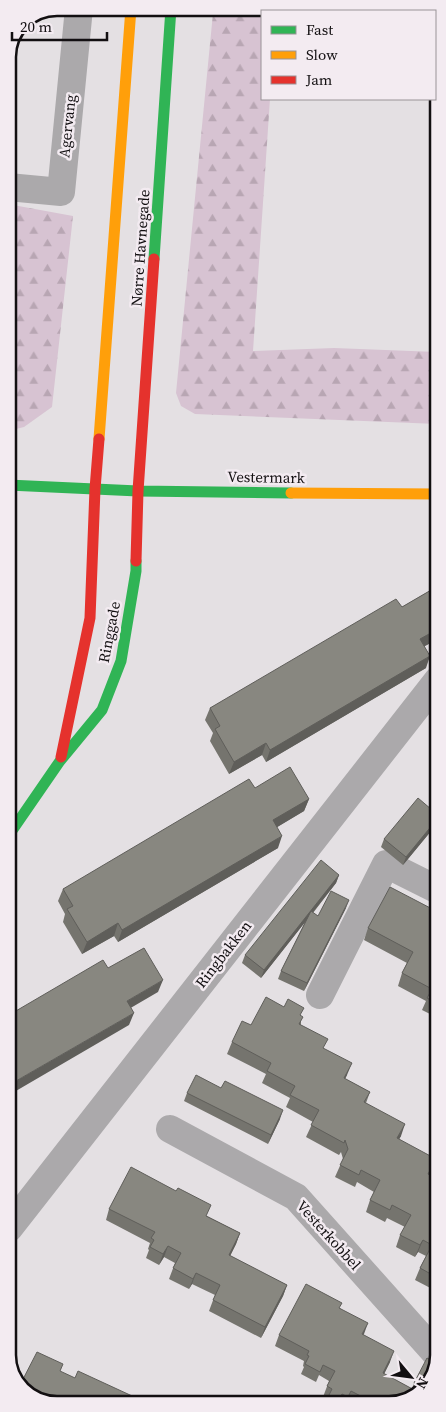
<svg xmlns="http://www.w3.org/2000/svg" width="446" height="1412" font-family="'Source Serif 4',serif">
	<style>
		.forest { fill: url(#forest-firs) }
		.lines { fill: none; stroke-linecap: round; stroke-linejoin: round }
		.street { stroke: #aba9ab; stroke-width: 28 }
		.fast { stroke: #30b455; stroke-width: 11 }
		.slow { stroke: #ff9f0a; stroke-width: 11 }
		.jam { stroke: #e5322d; stroke-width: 11 }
		.wall { fill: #75746e }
		.shaded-wall { fill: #5f5e5a }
		.building { fill: #888780; stroke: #5f5e5a }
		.labels { text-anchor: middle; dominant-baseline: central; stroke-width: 5; stroke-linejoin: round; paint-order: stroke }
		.street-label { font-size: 15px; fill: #120f11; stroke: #f3ebf1 }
		.rim { fill: none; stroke: #120f11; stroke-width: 2.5 }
	</style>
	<defs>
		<pattern id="forest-firs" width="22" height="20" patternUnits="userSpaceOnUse" patternTransform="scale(1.25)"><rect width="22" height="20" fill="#d7c3d2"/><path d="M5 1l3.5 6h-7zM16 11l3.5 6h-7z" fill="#b8a6b3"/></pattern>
	</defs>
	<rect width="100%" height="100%" fill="#e4e0e3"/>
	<path class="forest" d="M213,13L262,17V99H270L253,351L334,348L437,352V424L195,414L181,406L176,393Z
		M13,205L73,216L52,407L24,427L8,431V269Z"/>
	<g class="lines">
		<path class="street" d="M8,187L61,192L79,8
			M320,995L386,864L438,890
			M170,1129L296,1197L438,1356
			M9,1228L438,680"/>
		<path class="fast" d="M154,259L171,8
			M8,485L138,491L291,493
			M9,835L60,761L102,710L121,661L136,571V561"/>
		<path class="slow" d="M99,439L131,8
			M291,493L437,494"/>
		<path class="jam" d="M136,561L138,491L154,259
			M61,757L90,618L95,489L99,439"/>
	</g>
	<path class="wall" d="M438,586V639L424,646L426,668L266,762L262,755L229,774L210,741L213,733L205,720L210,708L402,607Z
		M255,788L309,799L304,811L277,827L278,848L118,942L114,936L82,954L63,922L65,914L58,901L63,889Z
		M436,825L403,865L381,847L384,839Z
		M339,875L336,883L313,913L318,916L346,908L304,991L278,979L281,971L305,922L261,978L242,963L245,955Z
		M438,912V923L436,927L438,928V1018L422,1010L426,1001L398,986L402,973L407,963L364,940L368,928Z
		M284,1007L301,1015V1025L324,1049L347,1075L345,1079L370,1092L366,1103L401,1136L399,1139L431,1171L430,1175L438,1179V1292L415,1280L420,1268L426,1256L418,1252L415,1257L396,1247L400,1235L405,1227L387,1218L385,1222L366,1212L370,1200L374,1192L357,1182L355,1187L335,1177L343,1159L341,1152L339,1155L306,1137L313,1122L286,1107L290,1098L262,1083L266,1074L227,1054L232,1042L251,1025Z
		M187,1093L280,1119L268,1144L184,1101Z
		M109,1209L207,1216L240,1233L236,1244L230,1256L287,1285L283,1296L261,1338L209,1311L215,1295L192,1284L189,1289L169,1279L175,1263L164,1257L159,1265L146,1258L149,1250L148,1249L150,1243L106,1220Z
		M340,1308L363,1335L390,1362L384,1374L412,1389L414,1383L428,1385L401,1403H350L347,1402L346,1403H325L327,1399L323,1397L329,1381L319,1375L316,1382L301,1374L304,1367L303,1366L304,1361L275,1346L279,1335Z"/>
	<path class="shaded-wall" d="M438,629V639L416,651L420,639Z
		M430,656L426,668L266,762L270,750Z
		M266,743L262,755L229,774L234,762Z
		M309,799L304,811L269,832L273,820Z
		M438,818L436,825L403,865L406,857Z
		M282,836L278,848L118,942L122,930Z
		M339,875L336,883L261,978L264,970Z
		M349,900L346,908L304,991L307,983Z
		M118,923L114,936L82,954L87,942Z
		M163,980L158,992L122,1013L127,1001Z
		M134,1013L129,1025L9,1095V1085Z
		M352,1063L347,1075L339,1090L344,1078Z
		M283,1110L280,1119L268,1144L271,1135Z
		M405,1124L401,1136L393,1150L397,1138Z
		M436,1159L431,1171L424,1186L428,1174Z
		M12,1164L9,1173V1166Z
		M240,1233L236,1244L225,1266L229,1255Z
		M423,1240L418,1252L415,1257L420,1245Z
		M168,1246L164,1257L159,1265L163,1254Z
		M196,1273L192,1284L189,1289L193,1279Z
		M287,1285L283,1296L261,1338L265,1327Z
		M368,1323L364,1334L358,1345L362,1334Z
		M394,1351L390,1362L379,1384L383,1373Z"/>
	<path class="building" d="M438,586V629L420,639L430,656L270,750L266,743L234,762L215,729L220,726L210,708L396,599L402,607Z
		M8,608L14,609L8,640Z
		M290,767L309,799L273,820L282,836L122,930L118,923L87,942L67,909L73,906L63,889L249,779L255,788Z
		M418,798L438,815V818L406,857L384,839Z
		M321,860L339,875L264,970L245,955Z
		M390,887L438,912V920L435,926L438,928V1004L427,998L432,989L402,973L413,952L368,928Z
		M331,891L349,900L307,983L281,971L311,911L318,916Z
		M144,948L163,980L127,1001L134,1013L9,1085V1015L103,960L108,968Z
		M266,997L284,1007L288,999L304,1008L300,1015L303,1017L299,1024L328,1039L323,1048L352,1063L344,1078L370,1092L364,1102L405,1124L397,1138L436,1159L428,1174L438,1179V1278L420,1268L432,1245L423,1240L420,1245L400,1235L411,1215L392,1205L390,1210L370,1200L380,1180L361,1170L359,1175L340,1165L348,1149L345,1140L344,1143L311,1125L319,1110L290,1095L295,1086L267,1071L271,1063L232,1042L242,1021L251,1025Z
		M196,1075L221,1088L225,1081L283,1110L271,1135L187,1093Z
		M9,1158L12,1164L9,1166Z
		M131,1167L176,1191L178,1188L211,1205L206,1216L240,1233L229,1255L287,1285L265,1327L213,1300L220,1285L196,1273L193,1279L173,1268L181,1253L168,1246L163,1254L150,1247L154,1240L151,1238L155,1232L109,1209Z
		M306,1284L342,1303L339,1308L368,1323L362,1334L394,1351L383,1373L418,1392L401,1403H374L351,1391L348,1397L342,1394L337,1403H330L326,1401L332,1389L327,1386L335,1371L323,1365L320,1372L305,1364L309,1356L307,1355L309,1351L279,1335Z
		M37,1352L63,1364L60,1371L75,1378L78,1371L143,1401L141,1404H54L25,1392L20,1385Z
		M427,1358L436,1363L428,1385L424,1388L414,1383Z
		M175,1396L185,1401L184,1404H172Z"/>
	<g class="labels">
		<g class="street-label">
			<text transform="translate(67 126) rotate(-84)">Agervang</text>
			<text transform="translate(140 248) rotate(-86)">Nørre Havnegade</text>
			<text transform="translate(266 477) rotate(1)">Vestermark</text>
			<text transform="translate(109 632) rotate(-79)">Ringgade</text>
			<text transform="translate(223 954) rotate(-52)">Ringbakken</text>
			<text transform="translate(329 1235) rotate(48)">Vesterkobbel</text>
		</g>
	</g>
	<path d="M0 0H446V1412H0ZM57 16H389A41 41 0 0 1 430 57V1355A41 41 0 0 1 389 1396H57A41 41 0 0 1 16 1355V57A41 41 0 0 1 57 16Z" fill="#f3ebf1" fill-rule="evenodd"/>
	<path class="rim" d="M57 16H389A41 41 0 0 1 430 57V1355A41 41 0 0 1 389 1396H57A41 41 0 0 1 16 1355V57A41 41 0 0 1 57 16Z"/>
	<rect x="261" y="10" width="175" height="90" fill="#f3ebf1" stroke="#999397"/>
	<rect x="271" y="26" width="25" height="8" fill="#30b455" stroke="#999397"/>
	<text x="306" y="35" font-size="15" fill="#120f11">Fast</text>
	<rect x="271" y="51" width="25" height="8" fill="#ff9f0a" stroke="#999397"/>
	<text x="306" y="60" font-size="15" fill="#120f11">Slow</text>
	<rect x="271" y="76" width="25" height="8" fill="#e5322d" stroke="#999397"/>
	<text x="306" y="85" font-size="15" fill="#120f11">Jam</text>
	<g transform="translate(411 1377) rotate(119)" stroke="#f3ebf1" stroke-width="4" paint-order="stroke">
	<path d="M0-4L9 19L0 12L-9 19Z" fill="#120f11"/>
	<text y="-8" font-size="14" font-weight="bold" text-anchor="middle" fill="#120f11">N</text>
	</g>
	<path d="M12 32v8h95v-8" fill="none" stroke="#120f11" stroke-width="2.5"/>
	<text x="20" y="32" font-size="15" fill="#120f11" stroke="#f3ebf1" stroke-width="4" paint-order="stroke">20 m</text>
</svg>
